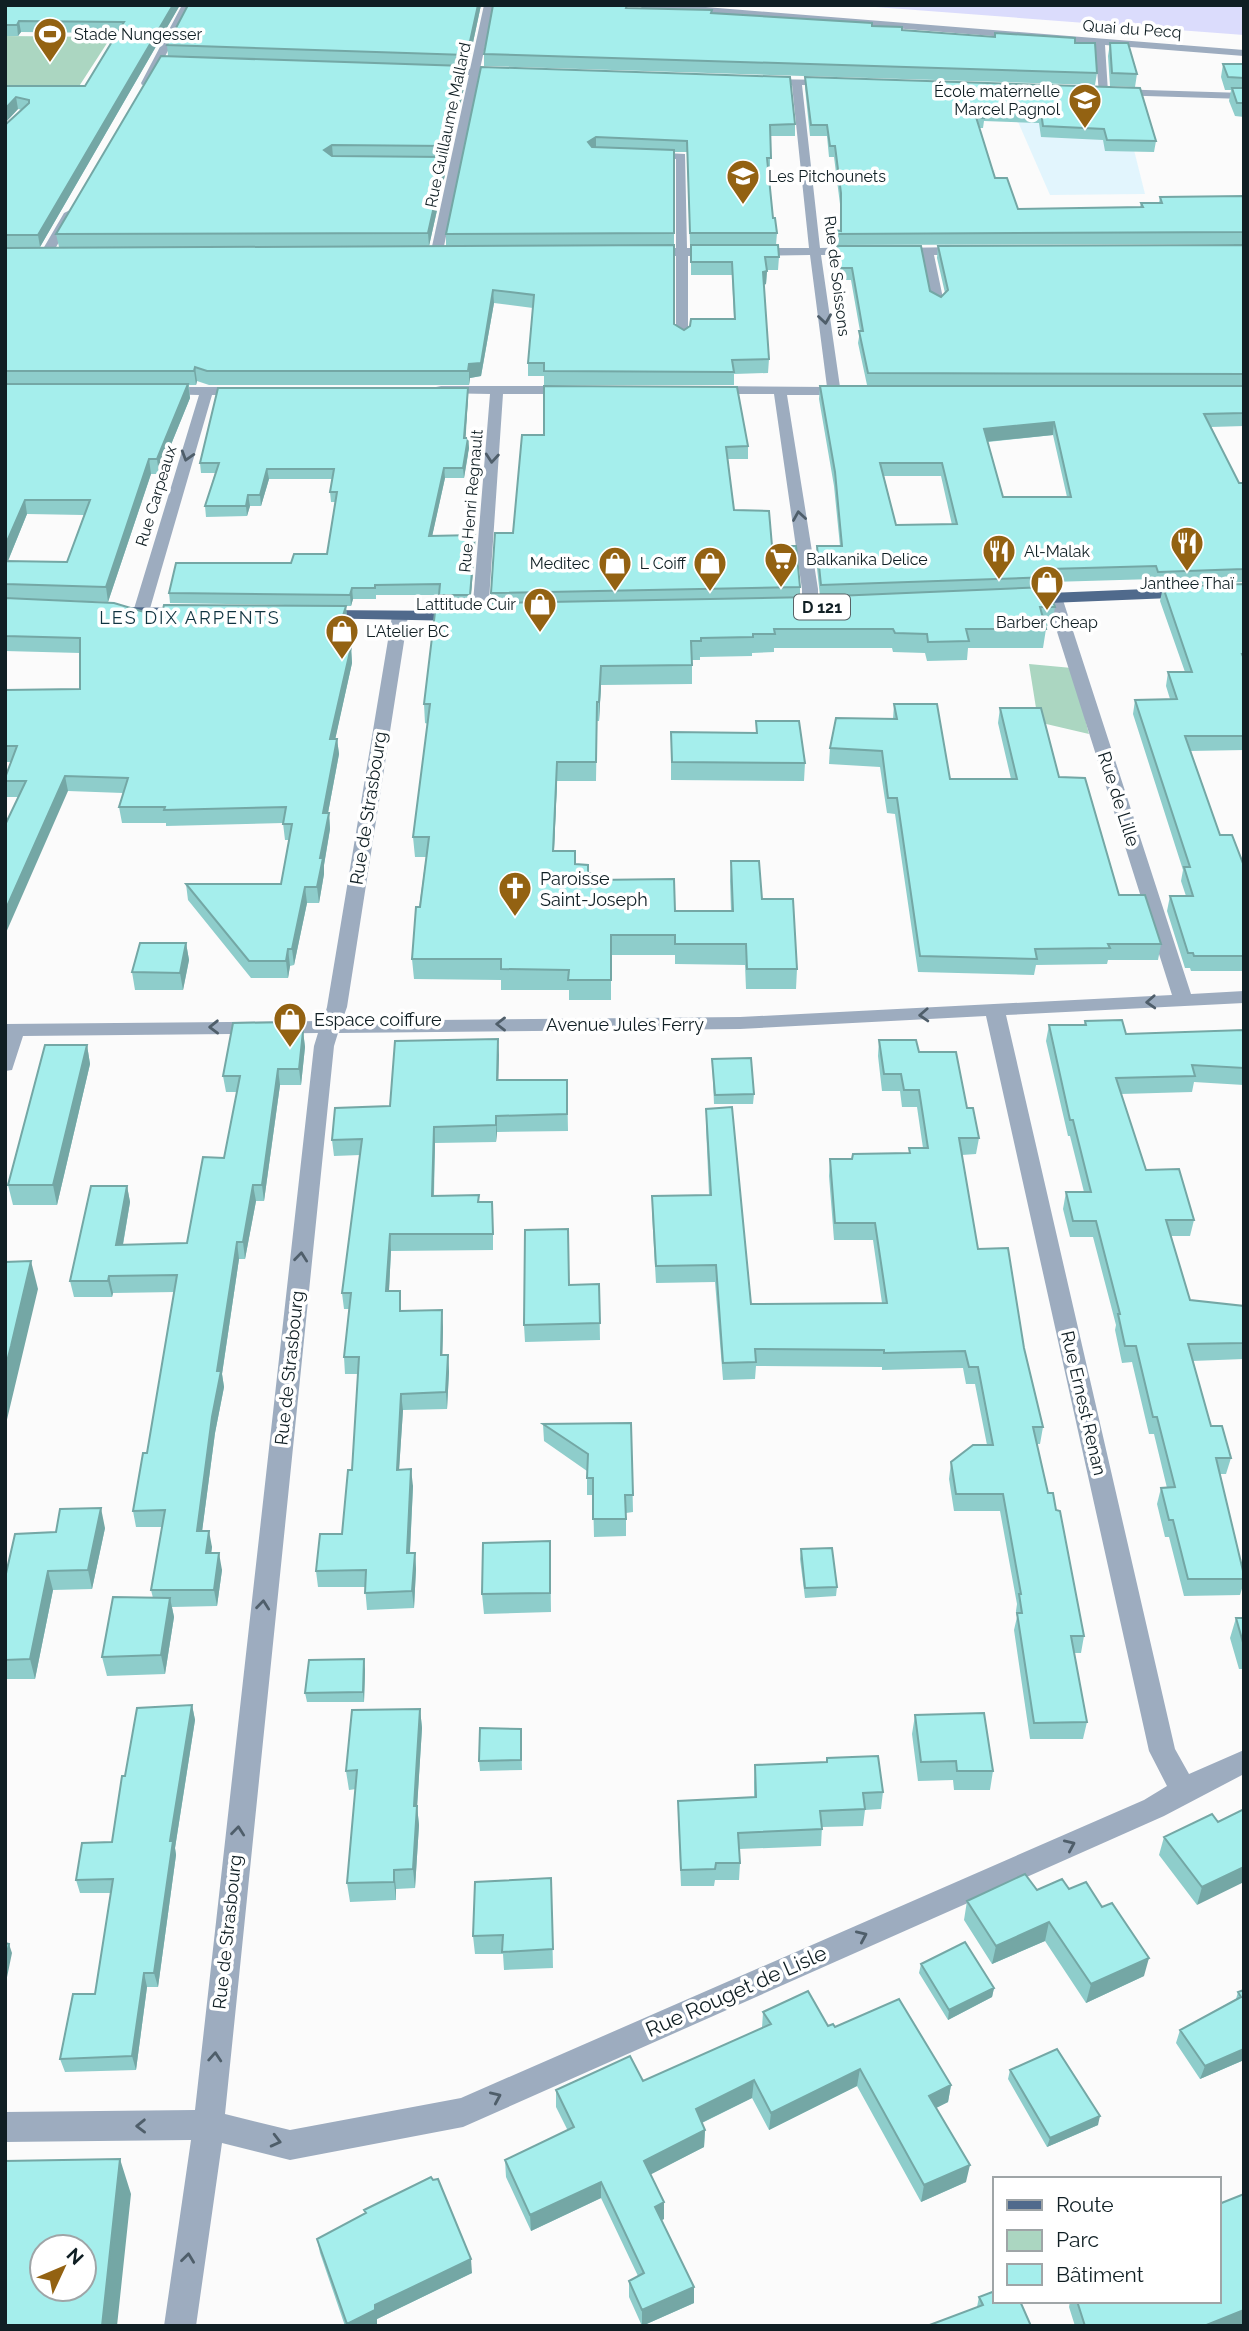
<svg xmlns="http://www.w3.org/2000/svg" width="1249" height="2331" font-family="Raleway,sans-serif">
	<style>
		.built { fill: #e2f5fd }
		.green { fill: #abd6c1 }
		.water { fill: #dbdcfc }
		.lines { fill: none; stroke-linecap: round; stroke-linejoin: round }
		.minor { fill: #9dacbf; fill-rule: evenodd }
		.major { fill: #506a8c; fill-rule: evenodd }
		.wall { fill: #8ecdcb; fill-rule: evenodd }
		.shaded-wall { fill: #74a7a5 }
		.building { fill: #a5eeec; stroke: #74a7a5; stroke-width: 2; fill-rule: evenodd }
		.oneway { stroke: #4f5e6a }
		.labels { text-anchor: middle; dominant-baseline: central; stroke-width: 7; stroke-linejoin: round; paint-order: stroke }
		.far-street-label { font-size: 16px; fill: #101f24; stroke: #fff }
		.far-poi-label { font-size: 16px; fill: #101f24; stroke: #fff; text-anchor: start }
		.shield { fill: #fff; stroke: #586266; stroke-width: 2 }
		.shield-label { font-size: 16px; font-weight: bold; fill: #101f24 }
		.far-quarter-label { font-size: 18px; letter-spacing: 2px; fill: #103441; stroke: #fff }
		.street-label { font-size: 18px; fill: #101f24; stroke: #fff }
		.poi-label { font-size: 18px; fill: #101f24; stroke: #fff; text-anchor: start }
		.near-street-label { font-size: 21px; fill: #101f24; stroke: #fff }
	</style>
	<rect width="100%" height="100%" fill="#fbfbfb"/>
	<path class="built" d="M1005,92L1134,150L1145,194L1050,195Z"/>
	<path class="green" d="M5,36L111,37L76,91L5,90Z
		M1029,664L1072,668L1089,734L1042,723L1036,708Z"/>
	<path class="water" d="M849,5H1244V35Z"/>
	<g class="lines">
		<path class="minor" d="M182,5H192L151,83L142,85L141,83Z
			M484,5H494L480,69L507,70L512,73L507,76L479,75L443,251L437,255L431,251L469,75L438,74L433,71L438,68L470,69Z
			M637,5H681L1244,50V56L1105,45L1108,92L1113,89L1244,93V99L1113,95L1108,92L1099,94L1095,44L642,8Z
			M759,79L832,80L837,83L832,86L802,85L820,248L864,247L870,251L864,255H821L840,387L852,388L854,391L847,395H787L818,589V608L810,613L802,608V589L774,394H711L704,390L711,386L827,387L810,255L749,256L743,252L749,248H809L792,85L763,84L758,81Z
			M647,152L685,154L687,248H717L723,252L717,256H688V337L682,341L676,337V256H647L641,252L647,248H676V159L643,157L642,155Z
			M70,210L76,213L52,254L42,257L40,254L64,213Z
			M892,248L965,247L971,251L965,255H934L944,303L938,307L932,303L922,255L892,254Z
			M441,386H570L577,390L570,394H503L488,615L480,620L472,615L490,394L436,393V387Z
			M161,387H245L252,391L245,395H212L149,612L141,617L133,612L199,395L156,394L154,391Z
			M1054,592L1062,597L1191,994L1244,991V1003L1006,1015L1175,1749L1189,1774L1244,1750V1774L1164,1816L463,2127L290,2160L222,2143L196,2326H164L191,2140L5,2142V2112L195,2110L314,1046L318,1033L23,1036L12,1070L5,1071V1024L323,1021L327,1007L392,616L400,611L408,616L347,1007L342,1021L740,1017L1172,995L1046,597ZM986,1016L1149,1751L1167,1786L1144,1800L461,2098L290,2130L225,2114L334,1046L338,1033L740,1029Z"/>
		<path class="major" d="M1244,585V595L1025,604L1017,599L1025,594Z
			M119,607L188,608L196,613L188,618L114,615L111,612Z
			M319,610L461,611L469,616L461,621L314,618L311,615L314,612Z"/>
	</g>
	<path class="wall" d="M5,5H180L40,247H5V125L22,110L18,109L5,123V86H85L117,33L21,32L18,36H5Z
		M481,5L468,66H465L466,78L449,158H445L446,170L429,246H446V234L481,67L795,124V136H770V169H768L773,218L777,233L776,245L779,257L778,270H767L766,284L764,285L769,359L768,373L734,374V385H544V376H528V363L533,308L494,303L481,376L470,378L469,385H209L197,381L196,385H189L190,398L159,474H151L108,602L31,599L161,617L346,606L347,621L341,641L347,647H351L352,663L335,739H337L339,754L328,813H329L330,829L324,865V874L319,903H307L294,965L290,966L288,978H251L188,900L186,884H281L289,840H285L283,823L166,826V823H122L119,807L123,793L68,791L18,797H7L5,787V778L11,762H5V690L80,689V653L5,651V248L59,247L56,234L168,56L167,45ZM674,152H687L690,245H691V275H732L734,319L684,330L674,324ZM27,514L84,515L67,562L8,561Z
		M627,8L712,13L872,26L902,30L1075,43L1097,73L1095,85L484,66V54Z
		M1110,43L1137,74L1135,87L1110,86L1108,56Z
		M1223,64H1244V117L1235,116L1229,101L1231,90H1225L1221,77Z
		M805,77L1140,88L1156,141L1154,152L1105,151L1103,140L1041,137L1039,123L984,121L983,128H979L995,178L1018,209L1140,207L1141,203H1159L1160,197L1244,196V244L834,245L835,230L840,231V204L834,157H829L827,136H810L805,88Z
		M1244,245V426L1211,427L1239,483H1244V582L1156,586L1154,579L1051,582L1050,590L1055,607L1052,625L1045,626L1046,629L1043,648H968L967,660L927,661L925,653L893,652L892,648H774V652L752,653V656L700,657V660H692V684L601,685L599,721H597L596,781H557L554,851L588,873L593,880L675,911H731L730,881L731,861L762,899L797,969L796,989H746L745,965L675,964V955H611V1000H569V990H501V980L414,979L412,959L426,857H415L413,837L428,724L425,723L424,704L439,604V595H376V599H353L351,606L170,603L169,593L327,554L335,502H331L330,492L332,479H269L261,506H250L247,516L206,517L205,506L215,473H201L200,463L468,398L465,438H468L469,448L464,478H445L432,536L475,546L470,603H491V593L513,533L522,435L748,446V459H728L734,510L772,546L800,587V597L820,596L816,559L817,546H840L834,486L819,399L820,386H1186L867,385L858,343L860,331L851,280H839L836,258L837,246L941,297L945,293L937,258L938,246ZM1053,435L1067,497H1003L988,442ZM884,476H941L952,525H896Z
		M1244,584V750L1190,751L1220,835L1244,866V971H1191L1190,968H1185L1167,911L1170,896H1186L1181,881L1183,870L1133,714L1135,700L1170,699L1166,686L1168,672H1185L1160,601L1163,587Z
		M894,704L950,779H1011L998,723L1000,708L1059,777L1119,895L1161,944L1158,960H1108L1107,964L1036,965L1034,975L918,972L895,814L887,813L880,767L829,764L830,748L893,719Z
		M756,721L805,763L804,781L671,780V732L756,733Z
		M186,943L189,960L183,990H135L132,972Z
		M1085,1021L1126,1034L1244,1030V1085L1194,1082L1192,1092L1121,1094L1146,1170L1194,1220L1190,1236H1171L1190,1300L1244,1306V1359L1192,1361L1211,1426L1231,1458L1226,1474H1220L1244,1575V1582L1240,1595L1184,1596L1169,1537H1165L1157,1504L1161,1488H1167L1154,1434H1149L1132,1362L1122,1363L1115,1330L1116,1325L1093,1237H1070L1063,1209L1066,1192H1084L1070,1136H1068L1046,1041L1049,1025H1084Z
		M303,1031L305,1047L301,1085H280L264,1201H256L245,1259H239L222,1374L224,1387L215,1433L202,1531L212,1547L211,1553L222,1570L217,1606L172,1607L174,1617L165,1674L107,1676L102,1657L153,1598L151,1590L162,1527H136L133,1511L147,1453L175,1292L113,1293L112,1297H74L70,1281L127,1186L130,1202L123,1245L187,1243L224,1158L237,1092H226L223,1076Z
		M498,1039V1080H567L568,1131L497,1132L496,1142L435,1143L434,1196L479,1195V1202L493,1219V1250L391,1251L389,1291L401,1311L443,1327L442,1355H448L449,1372L447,1409L403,1410L399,1469L413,1486L410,1553H415L416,1569L414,1608L367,1610L365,1587H318L316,1571L342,1534L352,1470L358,1374H345L344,1357L349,1309H344L342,1293L360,1155L334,1156L332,1140L390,1106Z
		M879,1040L919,1052L967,1108L979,1138L976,1154L962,1155L978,1249L1024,1348L1043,1427L1040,1444H1037L1048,1493L1056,1510L1084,1636L1081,1653H1074L1087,1722L1083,1739H1030L1014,1630L1017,1617L1016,1611L1017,1604L1000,1511H954L949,1479L951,1462L987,1445L975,1384H966L963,1368L882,1370V1367L756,1366L755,1379L723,1380L715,1282L656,1283L652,1213V1196L709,1195L706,1126V1109L751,1304L882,1303L873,1240H834L829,1176L830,1159H852L909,1153V1148H923L917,1107H902L900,1091H882L878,1056Z
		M87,1045L90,1064L57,1205H13L8,1185Z
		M712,1059L754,1094L753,1104H714Z
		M599,1284L600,1340L525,1342L524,1325L569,1285Z
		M631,1423L633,1512L626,1513V1536L594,1537L593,1495H587V1471L544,1441L543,1424Z
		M105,1528L92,1589L53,1590L35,1679H5V1578Z
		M550,1541L551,1612L484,1614L482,1594Z
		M801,1549L837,1587L836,1596L805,1598L800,1559Z
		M1236,1618H1244V1669H1239L1230,1638Z
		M365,1669L364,1702H307L305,1693Z
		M192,1705L195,1720L175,1848L176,1855L158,1987H147L136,2070L65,2072L60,2059L95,1994L111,1893H80L76,1880L112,1842L125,1776Z
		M420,1709L422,1728L417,1806L419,1825L415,1888L396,1889V1900L350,1902L347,1883L356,1789L349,1790L346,1771Z
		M915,1715L993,1771L990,1790H954L953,1780L918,1781L912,1734Z
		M521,1729L522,1770L480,1771L479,1761Z
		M827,1758L883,1792L881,1809L865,1810L863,1826L822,1827L821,1846L739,1849L740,1863L739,1880H715L714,1886H681L678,1817V1801L754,1797V1782L755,1765L826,1762Z
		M1244,1809L1197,1905L1159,1855L1164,1837L1218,1822Z
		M551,1878L553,1968L504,1970L503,1954H475L473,1936Z
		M1069,1889L1144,1976L1086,2003L1045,1941L992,1964L964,1920L967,1901L1037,1890Z
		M921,1964L994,1988L992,1997L948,2020L919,1973Z
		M1244,1990V2060L1200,2079L1176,2043L1180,2030L1236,1999L1238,1992Z
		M763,2012L835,2027L951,2085L948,2102L936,2108L966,2182L921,2202L857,2086L769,2130L752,2098L702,2123L705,2130L704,2147L650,2174L664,2202V2219L662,2220L694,2303L642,2326L629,2297V2281L638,2276L601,2198L531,2231L506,2177L505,2160L568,2131L556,2107V2090L643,2081L762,2028Z
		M1010,2070L1098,2125L1047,2147L1008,2079Z
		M364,2210L472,2273L377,2319V2324L374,2326H345L320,2253L317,2239L365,2213Z
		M979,2297L1031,2326L977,2307Z
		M1070,2301H1219L1238,2326H1075L1069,2307Z"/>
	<path class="shaded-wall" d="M173,5H180L40,247L38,235Z
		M478,5H481L468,66L467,55Z
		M19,21L21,32L18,36L17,25Z
		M465,66L466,78L449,158L448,146Z
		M16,97L18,109L5,123V109Z
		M596,137V148L588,153V142Z
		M332,145L333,157L324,150Z
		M445,157L446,170L429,246L428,233Z
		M767,271L766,284L762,285L763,272Z
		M493,290L494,303L481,376L470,378L469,385V364Z
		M195,367L197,381L196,385L194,371Z
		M188,384L190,398L159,474L157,459Z
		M468,388V398L465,448L464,438Z
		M1054,422L1053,435L983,442L984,429Z
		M468,438L469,448L464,478L463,468Z
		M149,459L151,474L108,602L106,587Z
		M444,468L445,478L430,546L429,536Z
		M267,469L269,479L261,506L260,495Z
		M248,495L250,506L247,516L246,506Z
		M25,500L27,514L5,568V546Z
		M475,535V546L470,606V595Z
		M352,588L353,599L351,606L350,595Z
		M346,606L347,621L337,656L335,641Z
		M351,647L352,663L332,754L330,739Z
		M601,666V685L599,721V702Z
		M337,739L339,754L325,829L323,813Z
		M557,762V781L553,871V851Z
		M65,776L68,791L5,935V911Z
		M329,813L330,829L324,865V874L319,903L317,887L320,858Z
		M305,887L307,903L294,965L292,949Z
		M186,943L189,960L183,990L180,973Z
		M288,949L290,966L288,978L286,961Z
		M303,1031L305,1047L301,1085L299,1069Z
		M498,1039L499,1055L498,1097L497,1080Z
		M87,1045L90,1064L57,1205L53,1185Z
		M278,1069L280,1085L264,1201L262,1185Z
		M496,1116L497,1132L496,1142Z
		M434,1127L435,1143L433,1213L432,1196Z
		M253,1185L256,1201L245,1259L243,1242Z
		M127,1186L130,1202L120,1261L116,1245Z
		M390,1234L391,1251L388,1308L386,1291Z
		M237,1242L239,1259L222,1374L224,1387L215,1433L200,1547L197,1531L217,1371Z
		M31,1261L38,1289L5,1428V1369Z
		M109,1276L113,1293L112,1297L108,1281Z
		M442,1310L443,1327L442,1372L441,1355Z
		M448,1355L449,1372L447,1409L446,1392Z
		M401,1394L403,1410L398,1486L397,1470Z
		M411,1469L413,1486L409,1569L407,1553Z
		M101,1508L105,1528L92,1589L88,1570Z
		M209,1531L212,1547L209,1570L206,1553Z
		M219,1553L222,1570L217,1606L214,1590Z
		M415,1553L416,1569L414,1608L412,1591Z
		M48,1571L53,1590L35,1679L30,1659Z
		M170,1598L174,1617L165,1674L161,1655Z
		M364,1659L365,1669L364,1702L363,1692Z
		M192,1705L195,1720L175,1848L176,1855L158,1987L154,1973L170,1841Z
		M420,1709L422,1728L416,1825L414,1806Z
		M417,1806L419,1825L415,1888L413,1869Z
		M1244,1867V1882L1197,1905L1202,1887Z
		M394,1870L396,1889V1900L394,1882Z
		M1049,1922L1045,1941L992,1964L996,1946Z
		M9,1944L12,1953L5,1987V1962Z
		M1149,1958L1144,1976L1086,2003L1091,1984Z
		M144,1973L147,1987L136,2070L132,2056Z
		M994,1988L992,1997L948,2020L949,2010Z
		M1244,2049V2060L1200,2079L1205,2066Z
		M860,2069L857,2086L769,2130L771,2113Z
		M754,2080L752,2098L695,2126L696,2109Z
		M951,2085L948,2102L926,2113L929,2096Z
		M1100,2116L1098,2125L1047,2147L1050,2138Z
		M705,2130L704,2147L644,2178V2161Z
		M120,2159L131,2194L117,2326H102Z
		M970,2165L966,2182L921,2202L924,2185Z
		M601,2182V2198L531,2231L530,2215Z
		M664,2202V2219L655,2223V2207Z
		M471,2259L472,2273L377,2319V2324L374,2326H347V2324L375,2305Z
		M694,2287V2303L642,2326V2310Z
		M1244,2310V2323L1238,2326H1204Z"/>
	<path class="building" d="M5,5H173L38,235H5V125L29,103V100L16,97L5,109V86H85L124,22L19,21L17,25H5Z
		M188,5H478L467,55L167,45Z
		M493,5H627L626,8L712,10L711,13L872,23V26L902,27V30L995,37V33L1075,38V43H1095L1097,73L484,54Z
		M1110,43H1128L1137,74L1112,73Z
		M161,56L465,66L448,146L332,145L324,150L332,156L445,157L428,233L56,234Z
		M1223,64H1244V78L1228,77Z
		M481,67L790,77L795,124L770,125L771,158H767L773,218H775L777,233H690L687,141L596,137L588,142L592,147L674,150V233L446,234Z
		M805,77L1140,88L1156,141L1107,140L1104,129L1043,126L1041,112L984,110V118L976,117L995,178H1007L1018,209L1143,207L1141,203H1162L1160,197L1244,196V232L835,234V230L841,231V193L835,146H830L827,125H811Z
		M1232,88H1244V103H1237Z
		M674,245V324L684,330L690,326L691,319H735L732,262H691V245H778L779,257H765L767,271L763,272L769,359L732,360L734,372L544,371V363H528L534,295L493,290L481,363L469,364L468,371H207L195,367L194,371H5V248Z
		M1244,245V374L868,373L859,331H863L852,268H840L837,246H921L930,291L941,297L948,290L938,246Z
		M5,384H188L157,459H149L106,587L5,584V561L67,562L90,500H25L5,546Z
		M544,386L737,387L748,446L726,447L734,510L769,511L772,546H796L800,587L491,593L495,533H513L522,435H544Z
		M820,386H1244V413L1204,414L1239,483H1244V569L1158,572L1156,566L1049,569L1051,577L821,585L817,546H842L835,472ZM1054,422L1071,497H1003L984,429ZM880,463H942L957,524L896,525Z
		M218,388H468L464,438H468L463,468H444L429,536L475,535L470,595H439L440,584L375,585V588H352L350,595L169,593L176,563H291L294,554H327L337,492H330L334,469H267L260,495H248L246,506H205L219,463H200Z
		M1244,584V654H1242L1244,659V736H1185L1220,835H1232L1244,866V956H1194L1193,953H1188L1170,896H1193L1184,867H1190L1135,700L1177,699L1168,672H1192L1163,587Z
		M1048,587L1055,607H1040L1046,629H966L969,641L928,642L927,634L895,633L893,629H774L775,634H753V637L701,638V641H691L692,665L601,666L599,702H597L596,762H557L553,851H575V864L588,865V873H593V880L674,879L675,911H733L731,861H759L762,899H793L797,969H747L746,944H675V935H611V980H568L569,970L501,969V959H412L416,907H420L429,837H413L430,704H424L436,604L812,597Z
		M5,598L114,603L161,617L164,605L346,606L335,641H346L345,647H351L330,739H337L323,813H329L320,858H323L317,887H305L292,949H288L286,961H249L186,884H281L292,824H283L286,807L164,810L165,807H119L128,778L65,776L5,911V825L26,781H5V778L17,746H5V690L80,689V638L5,636Z
		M894,704H937L950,779H1017L1000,708H1041L1059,777L1085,778L1119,895H1145L1161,944H1108L1110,948L1035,949L1037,959L920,956L897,798H888L882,751L830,748L836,718L897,719Z
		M756,721H799L805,763L672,762L671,732L757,733Z
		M140,943H186L180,973L132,972Z
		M1122,1020L1126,1034L1244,1030V1068L1192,1065L1195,1076L1116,1078L1146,1170L1179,1169L1194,1220H1166L1190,1300L1244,1306V1343L1188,1344L1211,1426H1222L1231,1458H1216L1244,1575V1579H1188L1173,1520H1169L1161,1488L1175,1487L1157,1417H1153L1136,1346H1125L1118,1314H1120L1096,1221H1073L1066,1192H1091L1073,1120H1070L1049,1025H1086L1085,1021Z
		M291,1022L303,1031L299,1069H278L262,1185H253L243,1242H237L217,1371H221L212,1417L197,1531H209L206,1553H219L214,1590H151L165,1510L133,1511L143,1453H147L177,1275L109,1276L108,1281H70L91,1186H127L116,1245L187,1243L203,1157L224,1158L240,1076H223L233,1023Z
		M498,1039L497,1080H567V1114L496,1116V1125L434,1127L432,1196L479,1195L478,1202H492L493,1234H390L386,1291H400V1311L442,1310L441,1355H448L446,1392L401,1394L397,1470L411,1469L407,1553H415L412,1591L365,1593L366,1570L316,1571L320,1534H342L348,1470H352L359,1357H344L351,1293H342L362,1139L332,1140L335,1108L390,1106L395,1041Z
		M879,1040H916L919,1052H956L967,1108H973L979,1138H959L978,1249L1008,1248L1024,1348L1043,1427H1033L1048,1493H1053L1056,1510L1060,1511L1084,1636H1071L1087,1722L1034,1723L1017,1613H1022L1019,1594H1021L1003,1494H956L951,1462L973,1445H993L978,1367H969L965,1351L884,1353V1350L755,1349L756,1362L723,1363L716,1265L656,1266L652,1196L711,1195L706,1109L732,1107L751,1304L887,1303L875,1223H835L830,1159H852L853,1154L910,1153L909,1148H928L919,1090H904L901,1074H884Z
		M45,1045H87L53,1185H8Z
		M751,1058L754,1094L715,1095L712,1059Z
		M568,1229L569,1285L599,1284L600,1323L524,1325L525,1230Z
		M31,1261L11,1346L5,1369V1262Z
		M631,1423L633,1495H625L626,1519H593V1478H587L588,1454L543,1424Z
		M101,1508L88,1570L48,1571L30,1659L5,1660V1578L15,1534L56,1532L60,1509Z
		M550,1541V1593L482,1594L483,1543Z
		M832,1548L837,1587L805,1588L801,1549Z
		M113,1597L170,1598L161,1655L102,1657Z
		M1236,1618H1244V1646Z
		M364,1659L363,1692L305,1693L309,1660Z
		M192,1705L170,1841H173L154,1973H144L132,2056L60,2059L73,1994H95L113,1879L76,1880L82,1843L112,1842L122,1776H125L137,1708Z
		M420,1709L414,1806H417L413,1869L394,1870V1882L347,1883L357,1770L346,1771L352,1710Z
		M984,1713L993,1771H957L956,1761L921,1762L915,1715Z
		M480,1728L521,1729V1760L479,1761Z
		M878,1756L883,1792L863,1793L865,1809L820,1811L822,1829L738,1833L740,1863H716L715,1869L681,1870L678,1801L756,1797L755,1765L827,1762V1758Z
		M1244,1809V1867L1202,1887L1164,1837L1212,1814L1218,1822Z
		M1025,1874L1037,1890L1062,1879L1069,1889L1086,1882L1102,1907L1112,1903L1149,1958L1091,1984L1049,1922L996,1946L967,1901Z
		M551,1878L553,1949L502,1952L503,1935L473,1936L475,1882Z
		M965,1942L994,1988L949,2010L921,1964Z
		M5,1943L9,1944L5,1962Z
		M1244,1990V2049L1205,2066L1180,2030L1241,1997L1238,1992Z
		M808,1991L828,2026L833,2024L835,2027L899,1999L951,2085L929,2096L970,2165L924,2185L860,2069L771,2113L754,2080L696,2109L705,2130L644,2161L664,2202L655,2207L694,2287L642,2310L629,2281L644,2273L601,2182L530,2215L505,2160L574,2127L556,2090L630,2056L643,2081L771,2024L763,2012Z
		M1057,2049L1100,2116L1050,2138L1010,2070Z
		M120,2159L102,2326H5V2161ZM42,2247H84V2289H42Z
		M431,2177L433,2180L438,2179L471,2259L375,2305V2310L347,2324L317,2239L366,2213L364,2210Z
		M1244,2194V2310L1204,2326H1085L1077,2301H1219V2204Z
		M995,2291V2301H1020L1031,2326H927L983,2305L979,2297Z"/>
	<defs><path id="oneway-chevron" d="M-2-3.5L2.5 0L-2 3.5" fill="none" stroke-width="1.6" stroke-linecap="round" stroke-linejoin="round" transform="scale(1.75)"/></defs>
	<g class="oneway">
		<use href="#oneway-chevron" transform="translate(825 319) rotate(82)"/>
		<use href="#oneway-chevron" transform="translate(187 456) rotate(107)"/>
		<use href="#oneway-chevron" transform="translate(492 458) rotate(95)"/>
		<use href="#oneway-chevron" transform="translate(799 516) rotate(-99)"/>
		<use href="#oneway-chevron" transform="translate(1151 1002) rotate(177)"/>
		<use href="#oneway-chevron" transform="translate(924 1015) rotate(177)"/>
		<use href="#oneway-chevron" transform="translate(501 1024) rotate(180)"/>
		<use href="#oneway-chevron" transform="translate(214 1027) rotate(179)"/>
		<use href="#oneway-chevron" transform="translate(301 1257) rotate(-84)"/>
		<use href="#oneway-chevron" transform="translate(263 1605) rotate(-84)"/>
		<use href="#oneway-chevron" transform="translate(238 1831) rotate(-84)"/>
		<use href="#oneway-chevron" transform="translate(1070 1845) rotate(-24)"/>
		<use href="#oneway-chevron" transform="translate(862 1936) rotate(-24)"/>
		<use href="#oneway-chevron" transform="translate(215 2057) rotate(-86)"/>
		<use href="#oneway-chevron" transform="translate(496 2097) rotate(-24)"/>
		<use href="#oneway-chevron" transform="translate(141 2126) rotate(179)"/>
		<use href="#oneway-chevron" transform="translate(276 2141) rotate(14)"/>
		<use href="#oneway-chevron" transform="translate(188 2258) rotate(-83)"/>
	</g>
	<defs>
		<symbol id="stadium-pin" viewBox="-11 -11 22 30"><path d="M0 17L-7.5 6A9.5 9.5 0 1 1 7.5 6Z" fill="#936212" stroke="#fff"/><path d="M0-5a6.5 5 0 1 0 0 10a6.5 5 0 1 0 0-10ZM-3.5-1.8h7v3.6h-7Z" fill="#fff"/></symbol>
		<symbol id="school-pin" viewBox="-11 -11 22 30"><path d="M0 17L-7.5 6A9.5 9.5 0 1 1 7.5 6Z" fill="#936212" stroke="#fff"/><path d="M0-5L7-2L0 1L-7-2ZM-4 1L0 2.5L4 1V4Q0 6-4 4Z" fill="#fff"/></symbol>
		<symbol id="restaurant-pin" viewBox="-11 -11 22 30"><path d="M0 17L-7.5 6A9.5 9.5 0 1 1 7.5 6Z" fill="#936212" stroke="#fff"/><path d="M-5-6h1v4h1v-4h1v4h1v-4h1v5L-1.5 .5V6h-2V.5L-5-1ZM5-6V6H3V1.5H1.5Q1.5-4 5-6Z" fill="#fff"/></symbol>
		<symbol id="supermarket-pin" viewBox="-11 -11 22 30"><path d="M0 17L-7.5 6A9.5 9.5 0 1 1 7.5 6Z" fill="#936212" stroke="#fff"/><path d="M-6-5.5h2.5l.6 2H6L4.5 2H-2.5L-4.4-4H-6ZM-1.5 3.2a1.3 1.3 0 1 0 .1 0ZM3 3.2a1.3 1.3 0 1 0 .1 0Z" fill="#fff"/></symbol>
		<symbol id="shop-pin" viewBox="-11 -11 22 30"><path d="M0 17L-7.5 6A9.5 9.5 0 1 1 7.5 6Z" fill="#936212" stroke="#fff"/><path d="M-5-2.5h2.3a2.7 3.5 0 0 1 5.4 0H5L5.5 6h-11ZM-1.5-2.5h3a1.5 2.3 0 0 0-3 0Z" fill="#fff"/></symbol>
		<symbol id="church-pin" viewBox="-11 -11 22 30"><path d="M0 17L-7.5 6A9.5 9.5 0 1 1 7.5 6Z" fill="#936212" stroke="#fff"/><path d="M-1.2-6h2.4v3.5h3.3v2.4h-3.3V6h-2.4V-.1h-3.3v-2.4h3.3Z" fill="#fff"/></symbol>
	</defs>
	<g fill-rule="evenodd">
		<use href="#stadium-pin" x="31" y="15" width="38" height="52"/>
		<use href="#school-pin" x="1066" y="81" width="38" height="52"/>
		<use href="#school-pin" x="724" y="157" width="38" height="52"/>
		<use href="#restaurant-pin" x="1168" y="524" width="38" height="52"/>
		<use href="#restaurant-pin" x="980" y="532" width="38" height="52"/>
		<use href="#supermarket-pin" x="762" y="540" width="38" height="52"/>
		<use href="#shop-pin" x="596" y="544" width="38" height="52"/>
		<use href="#shop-pin" x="691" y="544" width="38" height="52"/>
		<use href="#shop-pin" x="1028" y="563" width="38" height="52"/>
		<use href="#shop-pin" x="521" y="585" width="38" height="52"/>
		<use href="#shop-pin" x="323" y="612" width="38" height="52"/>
		<use href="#church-pin" x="496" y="869" width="38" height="52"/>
		<use href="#shop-pin" x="271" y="1000" width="38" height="52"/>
	</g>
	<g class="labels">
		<g class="far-street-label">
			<text transform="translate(1132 29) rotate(4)">Quai du Pecq</text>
			<text transform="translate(448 125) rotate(-78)">Rue Guillaume Mallard</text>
			<text transform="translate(837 276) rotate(83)">Rue de Soissons</text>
			<text transform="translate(156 496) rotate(-73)">Rue Carpeaux</text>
			<text transform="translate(471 501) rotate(-85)">Rue Henri Regnault</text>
		</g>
		<g class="far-poi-label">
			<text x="74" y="34">Stade Nungesser</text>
			<text x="1060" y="91" text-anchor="end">École maternelle<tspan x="1060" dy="18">Marcel Pagnol</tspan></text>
			<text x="768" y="176">Les Pitchounets</text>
			<text x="1024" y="551">Al-Malak</text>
			<text x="806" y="559">Balkanika Delice</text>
			<text x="590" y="563" text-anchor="end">Meditec</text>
			<text x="686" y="563" text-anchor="end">L Coiff</text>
			<text x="1187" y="583" text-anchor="middle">Janthee Thaï</text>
			<text x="516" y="604" text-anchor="end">Lattitude Cuir</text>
			<text x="1047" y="622" text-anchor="middle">Barber Cheap</text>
			<text x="366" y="631">L'Atelier BC</text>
		</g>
		<rect class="shield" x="794" y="594.5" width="56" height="25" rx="5"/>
		<g class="shield-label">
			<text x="822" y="607">D 121</text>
		</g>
		<g class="far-quarter-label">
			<text x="190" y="617">LES DIX ARPENTS</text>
		</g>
		<g class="street-label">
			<text transform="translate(1119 799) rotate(72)">Rue de Lille</text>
			<text transform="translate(368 808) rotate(-81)">Rue de Strasbourg</text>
			<text x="625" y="1024">Avenue Jules Ferry</text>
			<text transform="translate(289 1368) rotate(-84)">Rue de Strasbourg</text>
			<text transform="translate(1084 1403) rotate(77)">Rue Ernest Renan</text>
			<text transform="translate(227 1932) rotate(-84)">Rue de Strasbourg</text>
		</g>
		<g class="poi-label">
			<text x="540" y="878">Paroisse<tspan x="540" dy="21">Saint-Joseph</tspan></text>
			<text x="314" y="1019">Espace coiffure</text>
		</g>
		<g class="near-street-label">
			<text transform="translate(736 1991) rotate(-24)">Rue Rouget de Lisle</text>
		</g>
	</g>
	<rect width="1249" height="2331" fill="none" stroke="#101f24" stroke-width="14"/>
	<rect x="993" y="2177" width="228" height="126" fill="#ffffff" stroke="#9fa5a7" stroke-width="2"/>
	<rect x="1007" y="2200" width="35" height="10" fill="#506a8c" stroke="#9fa5a7" stroke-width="2"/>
	<text x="1056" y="2212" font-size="21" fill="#101f24">Route</text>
	<rect x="1007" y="2230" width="35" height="21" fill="#abd6c1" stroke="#9fa5a7" stroke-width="2"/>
	<text x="1056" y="2247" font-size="21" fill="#101f24">Parc</text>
	<rect x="1007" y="2264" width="35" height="21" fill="#a5eeec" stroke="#9fa5a7" stroke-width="2"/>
	<text x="1056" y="2282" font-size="21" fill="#101f24">Bâtiment</text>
	<g transform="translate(63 2268) rotate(46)"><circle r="33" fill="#ffffff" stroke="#9fa5a7" stroke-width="2"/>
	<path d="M0-5L12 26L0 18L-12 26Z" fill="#936212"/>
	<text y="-10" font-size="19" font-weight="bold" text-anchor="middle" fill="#101f24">N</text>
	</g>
</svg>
